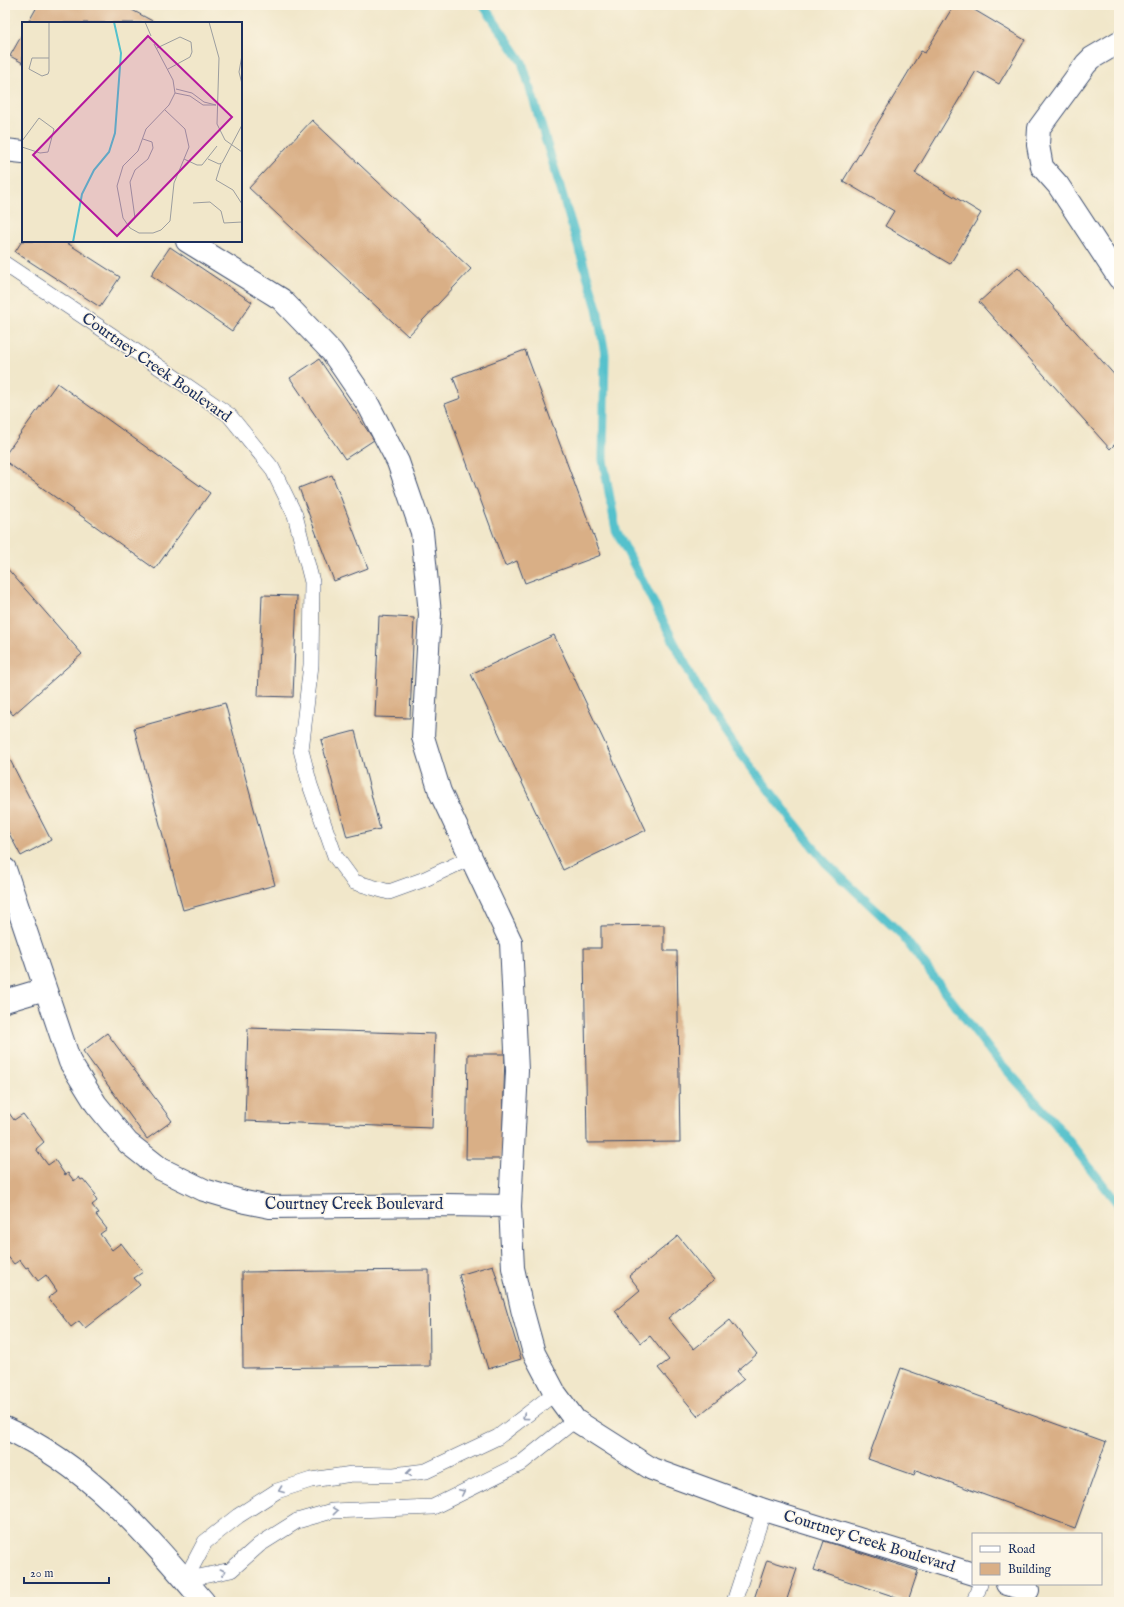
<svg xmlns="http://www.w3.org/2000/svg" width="1124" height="1607" font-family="'IM FELL English',serif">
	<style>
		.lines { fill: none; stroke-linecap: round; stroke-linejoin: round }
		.stream { stroke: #54c1cc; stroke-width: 9 }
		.building { fill: #d9af86 }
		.lane-casing { stroke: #3b4b6e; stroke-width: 16 }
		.street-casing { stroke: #3b4b6e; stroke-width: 24 }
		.lane { stroke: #fff; stroke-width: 15 }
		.street { stroke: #fff; stroke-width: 22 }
		.oneway { stroke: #8d97ae }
		.labels { text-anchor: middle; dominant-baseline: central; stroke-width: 3; stroke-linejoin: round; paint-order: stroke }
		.street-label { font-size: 16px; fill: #1b2f5e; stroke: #fcf5e5 }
		.inset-river { fill: none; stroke: #54c1cc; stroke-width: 2 }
		.inset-road { fill: none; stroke: #9b9d9f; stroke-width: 1 }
		.view { fill: #b5179e; fill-opacity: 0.15; stroke: #b5179e; stroke-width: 2 }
		.inset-edge { fill: none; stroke: #1b2f5e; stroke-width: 2 }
	</style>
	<rect width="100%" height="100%" fill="#fcf5e5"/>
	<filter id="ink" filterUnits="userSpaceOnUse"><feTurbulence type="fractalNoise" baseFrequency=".025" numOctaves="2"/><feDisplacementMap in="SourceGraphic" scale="8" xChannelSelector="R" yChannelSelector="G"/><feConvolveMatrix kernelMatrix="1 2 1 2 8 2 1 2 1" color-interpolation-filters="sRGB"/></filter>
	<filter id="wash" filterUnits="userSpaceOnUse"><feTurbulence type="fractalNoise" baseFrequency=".012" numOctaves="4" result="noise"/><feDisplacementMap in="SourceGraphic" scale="16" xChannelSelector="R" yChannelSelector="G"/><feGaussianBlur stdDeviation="0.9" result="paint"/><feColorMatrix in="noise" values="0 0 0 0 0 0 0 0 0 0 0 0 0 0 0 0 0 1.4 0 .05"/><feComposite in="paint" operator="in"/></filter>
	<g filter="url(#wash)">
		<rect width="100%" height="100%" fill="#f1e7ca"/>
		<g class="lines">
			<path class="stream" d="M483,5L522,62L597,308L605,354L603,460L616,530L707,706L734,745L825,862L901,934L994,1056L1054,1122L1119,1205"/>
		</g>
		<g id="blocks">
			<path class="building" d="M38,5H123L156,23H28Z
				M954,5H966L1025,40L999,84L976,71L915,173L981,213L950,264L885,226L894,211L843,181L921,51L925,53Z
				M23,33V63L10,56Z
				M312,120L471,269L408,336L249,188Z
				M22,241H64L120,277L100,307L15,252Z
				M170,247L252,302L232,331L151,275Z
				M1018,267L1119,380V440L1110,449L979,302Z
				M525,350L601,555L525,583L517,561L505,566L445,404L461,398L453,377Z
				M319,359L374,440L345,459L290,378Z
				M57,383L210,493L155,569L5,461V455Z
				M332,475L368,568L334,581L299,488Z
				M5,566L82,654L13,715L5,705Z
				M262,595L297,596L293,697L258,696Z
				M379,616L414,618L410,718L375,717Z
				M554,635L646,830L563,870L471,674Z
				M225,703L275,885L183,910L134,728Z
				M355,731L380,829L347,837L321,740Z
				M5,750L51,840L21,856L5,826Z
				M664,925V951H677L680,1142L587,1143L584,948H601V926Z
				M248,1028L435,1034L432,1128L245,1121Z
				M107,1033L172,1121L147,1139L83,1051Z
				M468,1054H505L502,1159H466Z
				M9,1113L14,1120L23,1114L44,1142L36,1149L48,1165L55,1160L65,1175L68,1173L74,1181L79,1177L81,1180L83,1179L96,1195L94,1196L97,1201L92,1205L99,1214L96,1215L107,1229L100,1234L112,1250L121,1243L143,1272L134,1278L140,1285L85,1328L79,1321L71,1327L48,1298L57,1291L46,1275L38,1281L28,1267L26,1268L20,1260L14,1264L5,1253V1115Z
				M678,1236L714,1280L668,1318L694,1349L730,1320L757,1354L737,1371L744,1379L698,1416L658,1368L669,1360L650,1336L641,1343L615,1311L640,1290L629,1276Z
				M493,1265L521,1359L488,1369L459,1275Z
				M429,1270L430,1366L243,1368L242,1272Z
				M901,1368L1106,1442L1075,1528L916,1470L914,1475L868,1459Z
				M824,1541L918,1571L908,1601L814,1570Z
				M767,1560L797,1569L786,1602H753Z"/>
		</g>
	</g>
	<g filter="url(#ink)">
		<use href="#blocks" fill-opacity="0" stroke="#3b4b6e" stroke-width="1"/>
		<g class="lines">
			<defs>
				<path id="lane" d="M5,264L171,375L229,415L272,468L295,515L312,582L311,665L301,750L310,785L335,856L354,882L389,892L425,879L470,858
					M185,1580L205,1542L238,1516L277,1491L311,1480L352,1474L394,1475L426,1471L498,1437L555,1393
					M185,1580L231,1570L259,1545L297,1521L332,1511L433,1507L520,1464L575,1420
					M734,1602L764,1510
					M974,1602L980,1584"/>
				<path id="street" d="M1119,42L1092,58L1086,64L1039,128L1038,145L1042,167L1058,185L1119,278
					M5,150L23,152
					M187,241L281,299L332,352L369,406L398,462L422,532L430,614L423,737L440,792L511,942L517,1071L510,1206L513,1268L522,1309L534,1353L555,1393L575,1420L652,1469L764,1510L973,1574
					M5,869L70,1062L96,1104L128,1143L161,1169L204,1190L245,1202L270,1207L444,1205L510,1206
					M5,1001L45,989
					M5,1428C88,1465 146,1534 204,1602
					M1007,1584L1028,1590"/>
			</defs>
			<use href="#lane" class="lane-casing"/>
			<use href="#street" class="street-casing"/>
			<use href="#lane" class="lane"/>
			<use href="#street" class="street"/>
		</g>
		<defs><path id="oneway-chevron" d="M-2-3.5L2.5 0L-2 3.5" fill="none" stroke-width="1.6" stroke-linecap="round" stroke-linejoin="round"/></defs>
		<g class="oneway">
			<use href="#oneway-chevron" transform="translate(525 1417) rotate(143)"/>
			<use href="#oneway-chevron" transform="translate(409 1473) rotate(174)"/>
			<use href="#oneway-chevron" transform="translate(281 1490) rotate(159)"/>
			<use href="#oneway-chevron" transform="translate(462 1492) rotate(-26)"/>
			<use href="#oneway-chevron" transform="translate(335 1511) rotate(-6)"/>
			<use href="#oneway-chevron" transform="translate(223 1572) rotate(-12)"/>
		</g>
	</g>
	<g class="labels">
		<g class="street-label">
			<text transform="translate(156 368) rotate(35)">Courtney Creek Boulevard</text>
			<text x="354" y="1205">Courtney Creek Boulevard</text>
			<text transform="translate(869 1542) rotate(17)">Courtney Creek Boulevard</text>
		</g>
	</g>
	<g transform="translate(22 22)">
		<rect width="220" height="220" fill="#f1e7ca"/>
		<path class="inset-river" d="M51,220L60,172L72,148L87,130L93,111L99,31L92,0"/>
		<path class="inset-road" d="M27,0V49L26,52L20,54L7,47L10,36H27M123,0L129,14M187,0L197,36L195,102L203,118L220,130M132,22L151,58L153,71L147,83L124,107L116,129L101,144L95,164L101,196L108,206L117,211H131L139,208L148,199L152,161L167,125L163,107L143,88M135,26L158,15L169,20L170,30L168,35L146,47M220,33L217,50L220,62M154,67L170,71L182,80L194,83M153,71L168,74L181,83H194M0,119L17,96L32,107L26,130L18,131L0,125M162,137L175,143H180L195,124M186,137L197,142L200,141L220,103M199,142L194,158L211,168L220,182M171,181L188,180L199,189L202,201L220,200M106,204L113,196L108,160L113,148L126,137L131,126L130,120L121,117"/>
		<path class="view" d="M126,14L210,95L95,214L11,133Z"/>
		<rect width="220" height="220" class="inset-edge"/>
	</g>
	<rect width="1124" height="1607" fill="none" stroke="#fcf5e5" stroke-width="20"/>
	<rect x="972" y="1533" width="130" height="52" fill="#fcf5e5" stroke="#a2a6af"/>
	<rect x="980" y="1546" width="20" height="6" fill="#ffffff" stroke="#a2a6af"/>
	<text x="1008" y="1553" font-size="12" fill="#1b2f5e">Road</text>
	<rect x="980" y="1563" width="20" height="12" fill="#d9af86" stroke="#a2a6af"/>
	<text x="1008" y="1573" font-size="12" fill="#1b2f5e">Building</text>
	<path d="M24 1577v6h85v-6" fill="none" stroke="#1b2f5e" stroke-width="2"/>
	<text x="30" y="1577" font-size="12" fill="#1b2f5e" stroke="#fcf5e5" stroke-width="3" paint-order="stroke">20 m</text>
</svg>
